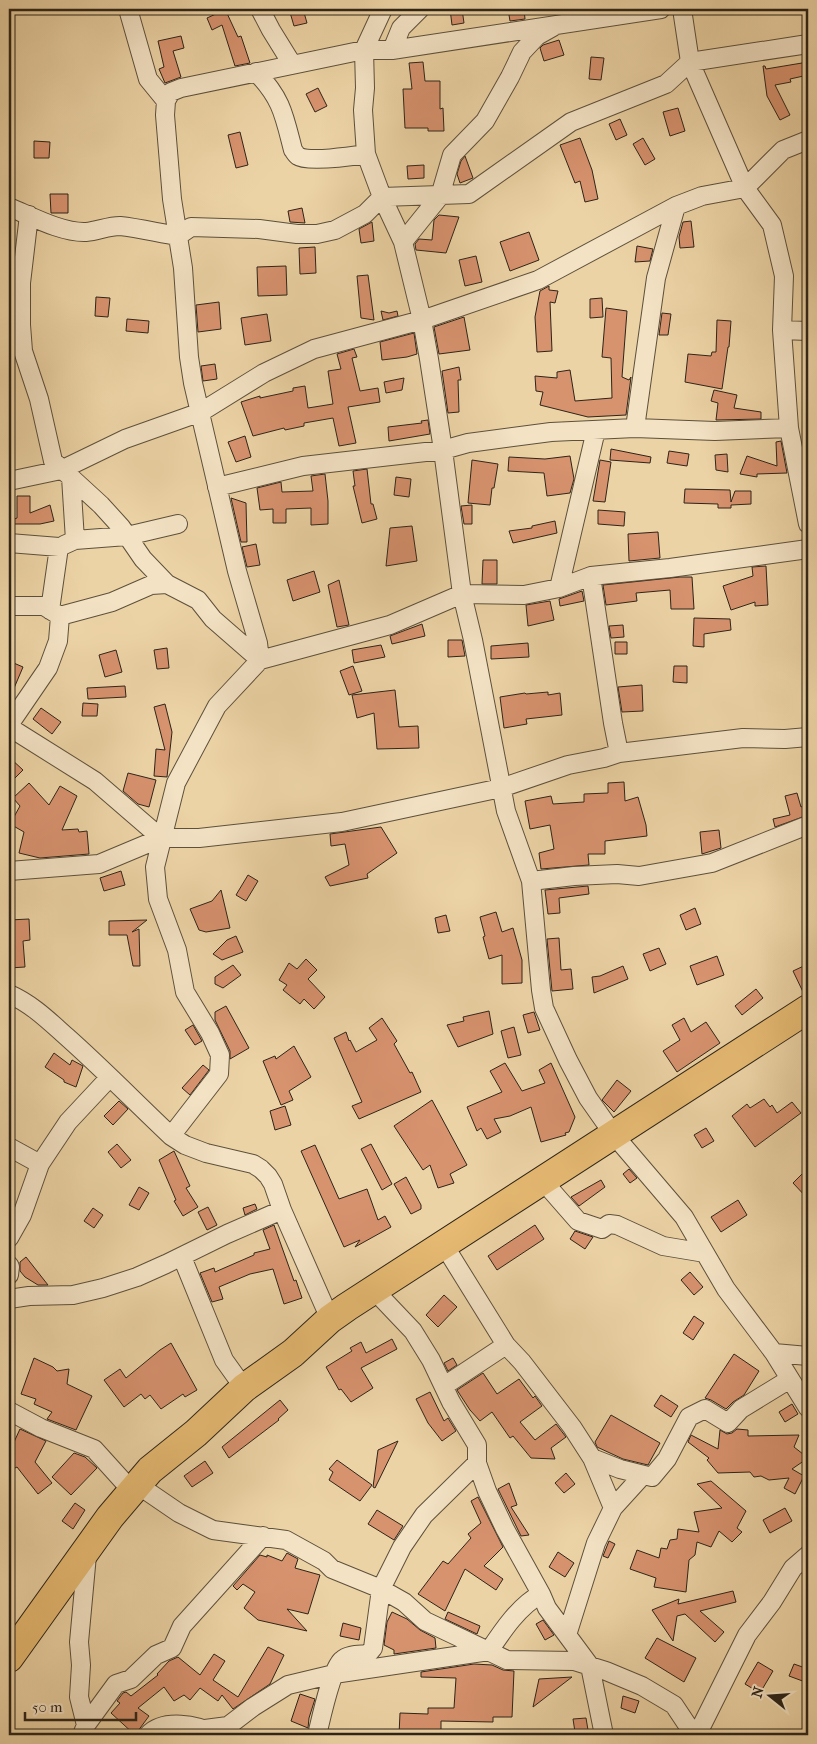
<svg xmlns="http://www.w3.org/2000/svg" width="817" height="1744" font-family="'IM FELL French Canon',serif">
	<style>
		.building { fill: #d7926e; stroke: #2d2419 }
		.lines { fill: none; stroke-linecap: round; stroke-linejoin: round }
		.street-casing { stroke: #5d503c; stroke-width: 20 }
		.highway-casing { stroke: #2d2419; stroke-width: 30 }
		.street { stroke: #f3e2c4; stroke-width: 18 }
		.highway { stroke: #e6ba72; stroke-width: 28 }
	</style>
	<rect width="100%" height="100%" fill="#ecd3a5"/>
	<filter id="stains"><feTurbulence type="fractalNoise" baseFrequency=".004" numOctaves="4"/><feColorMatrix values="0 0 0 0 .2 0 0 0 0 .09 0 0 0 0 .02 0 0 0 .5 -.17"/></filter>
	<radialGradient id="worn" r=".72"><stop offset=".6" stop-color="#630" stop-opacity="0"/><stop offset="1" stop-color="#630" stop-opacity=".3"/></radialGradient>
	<path class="building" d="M225,9L238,37L241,36L250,63L235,66L222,25L212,30L207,18L218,13L217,10Z
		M289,9H303L307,23L294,26Z
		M450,9H462L464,23L452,25Z
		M508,9H524L525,19L510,21Z
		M181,36L184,48L173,51L181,77L165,83L159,69L164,67L158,41Z
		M559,40L564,55L544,61L540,48L543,45Z
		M591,57L604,58L601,80L589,79Z
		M423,62L425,81H440V109L443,108L444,131H428V128H405L403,89H412L409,63Z
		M808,62V75L790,79L791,82L775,85L790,115L780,120L767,96L763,66H765L766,69Z
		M318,88L327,106L315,112L306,94Z
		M678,108L685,131L670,136L663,112Z
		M620,119L627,135L616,140L609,124Z
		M240,132L248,165L236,168L228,135Z
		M580,138L592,170L598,199L585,202L580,181L575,183L560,145Z
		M643,138L655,159L645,165L633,144Z
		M34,141L50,142L49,158H34Z
		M465,156L473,178L460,183L457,174L461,161Z
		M424,165V178L408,179L407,166Z
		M50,194H68V213H51Z
		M302,208L305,223L290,222L288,211Z
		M439,215L459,217L446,253L416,250L415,244L419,239L432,240L434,220Z
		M691,221L694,247L680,248L679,237L683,222Z
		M372,222L374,241L361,243L359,229Z
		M529,232L539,260L510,271L500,242Z
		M637,246L653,249L650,261L635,262Z
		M315,247L316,273L300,274L299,248Z
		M476,256L482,282L465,286L459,260Z
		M286,266L287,295L258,296L257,267Z
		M368,275L374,320L361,318L357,276Z
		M549,286V290L558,291L555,303L550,302L552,351L537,352L535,317L540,291Z
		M96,297L110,298L108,317L95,316Z
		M602,298L603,317L590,318V299Z
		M219,302L221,329L198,332L196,305Z
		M606,308L627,311L622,377L629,380L631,377L626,415L588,417L540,405L543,392L536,391L535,376L557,378V372L570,370L575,401L612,398L611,358L602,357Z
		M381,311L389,313L397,311L398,316L383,320Z
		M662,313L671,314L668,335H659Z
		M267,314L271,341L245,345L241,318Z
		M464,317L470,350L439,354L434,327Z
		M127,319L149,321L148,333L126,331Z
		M717,320L731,321L729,347H728L722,389L685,382L688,354L711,356L712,352H716Z
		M414,333L417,354L407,357L382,360L380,342Z
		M354,349L357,357L352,358L360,391L378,388L380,402L348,407L356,443L339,446L333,418L304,423V426L285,430L284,428L253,436L241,402L260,396V398L293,391V388L305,386L308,408L333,404L328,371L341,369L337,354Z
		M215,364L217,379L203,381L201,366Z
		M459,367L461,380H458L459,412L448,413L442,371Z
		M404,378L402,390L386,393L384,382Z
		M714,390L737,395L734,408L761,412V419L716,420L718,403L711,401Z
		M428,420L430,434L389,441L388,427L422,423L421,421Z
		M245,436L251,457L236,462L228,442Z
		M781,441L787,473L757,474V477L740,474L747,456L777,466L776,442Z
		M611,449L651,457L650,463L610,460Z
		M669,451L689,454L687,466L667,463Z
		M727,454L728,472L716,470L715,455Z
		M570,456L574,479L570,493L547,496L544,473L508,471L509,457L545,459Z
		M472,460L498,464L494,488H492L490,505L468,503Z
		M600,460L611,462L605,502L593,501Z
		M367,469L371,504H373L377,519L362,523L353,486H355L353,471Z
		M325,474L328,501V524L311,525V508L286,509V523H273V509L260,510L257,488L281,482L282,492L313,491L311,476Z
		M396,477L411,479L409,497L394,495Z
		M685,489L730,490L731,502L735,491H751V504L731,505V508H718V504L684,503Z
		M17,496H30V513L50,505L54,521L40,524H9V521L17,518Z
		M231,498L246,503L247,542H241Z
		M472,505V524H464L461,506Z
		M598,510L625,512L624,526L598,524Z
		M555,521L557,533L513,543L509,531L532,528V526Z
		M412,526L417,561L386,566L390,528Z
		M658,532L660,558L629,561L628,534Z
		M256,544L260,565L247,567L242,547Z
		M483,560H497V584H482Z
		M766,566L768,605L755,606V602L731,610L723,586L753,576L752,567Z
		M314,571L320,592L293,601L287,580Z
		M680,577H692L694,609H671L670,590L636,593L637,601L606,605L603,585Z
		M339,580L349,625L337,627L328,585Z
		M582,591L584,601L560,606L559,599Z
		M550,601L554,620L528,626L526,605Z
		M694,618L730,619L731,630L704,634V647L693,646Z
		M422,624L425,636L392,644L390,636Z
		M623,625L624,637L611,638L609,626Z
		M448,640H462L465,656L448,657Z
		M615,642H627V654H615Z
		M528,643L529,657L491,659V646Z
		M381,645L385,657L354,663L352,650Z
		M167,648L169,668L157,669L154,650Z
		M116,650L122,672L105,677L99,655Z
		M9,661L23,667L9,700Z
		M353,666L362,691L349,695L340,671Z
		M674,666H687V683L673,682Z
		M642,685L643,711L622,712L618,687Z
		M125,686L126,697L88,699L87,688Z
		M395,690L399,727L418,726L419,748L377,749L374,713L357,718L352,695Z
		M548,692V695L560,693L562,715L526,719L527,724L504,728L500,697L525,693L526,694Z
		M83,703L98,704L97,716H82Z
		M165,704L172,732L167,777L154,776L156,749L165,750L154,707Z
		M41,708L61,722L52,734L33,719Z
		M9,757L23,770L9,784Z
		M128,773L156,780L149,807L138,804L123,791Z
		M624,782L625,801L638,797L646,825L647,836L605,841V854H588L589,865L541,869L539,853L554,849L550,825L530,829L525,801L551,796L553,804L584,802V794L608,793V783Z
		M29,783L49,805L60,786L77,796L62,830L78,829L79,832L87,831L89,854L40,858L19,853L24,832L10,824L20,806L13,798Z
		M797,793L801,807L808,804V815L775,827L773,819L790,815L785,796Z
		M381,827L397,853L367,874L368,878L330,886L325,877L349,865L345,844L331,846L330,834Z
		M719,830L721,848L702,854L700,832Z
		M121,871L125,885L104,891L100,878Z
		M248,875L258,881L246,901L236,895Z
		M588,886L589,894L559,898L560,913L548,914L545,890Z
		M221,890L230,928L206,932L199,930L190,909L212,901Z
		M695,908L701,924L686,930L680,915Z
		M496,912L502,932L513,928L522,960V983L502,984V955L489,959L483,937L485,936L480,917Z
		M446,915L450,931L438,933L435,918Z
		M29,919L30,940L23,941L25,967L9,968V920Z
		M147,920L132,932L139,929L140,966H133L127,935H109V921Z
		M236,936L243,952L222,960L213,954L227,940Z
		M559,938L561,970L571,969L573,989L552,991L547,939Z
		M659,948L666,964L650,971L643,954Z
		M717,956L724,975L697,985L690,966Z
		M306,959L317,970L308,979L325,997L314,1009L304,999L300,1004L283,990L287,985L279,980L289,963L297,969Z
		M808,964V994H804L793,971Z
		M233,965L241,975L223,988L215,984V977Z
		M623,966L628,979L594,993L592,977L600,976Z
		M756,989L763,998L742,1015L735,1006Z
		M226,1006L249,1048L230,1059V1051L215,1020V1012Z
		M489,1011L493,1034L458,1047L447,1025L464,1021L463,1017Z
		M534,1012L540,1030L528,1033L523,1015Z
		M382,1018L397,1041L394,1044L410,1073L412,1072L421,1092L359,1119L352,1106L362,1102L334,1038L346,1032L349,1041L350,1040L356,1052L377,1040L369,1028Z
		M684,1018L691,1032L706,1022L720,1043L677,1072L663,1051L680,1040L672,1025Z
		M193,1025L202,1041L195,1045L185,1030Z
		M514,1027L521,1055L508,1058L501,1031Z
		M294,1046L311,1077L289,1091L293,1100L281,1105L263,1061L275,1056L276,1059Z
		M54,1053L70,1065L72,1060L83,1066L76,1087L64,1082V1080L45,1067Z
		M505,1063L522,1091L545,1083L539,1070L551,1063L575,1117L569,1132L565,1133L566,1135L541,1142L531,1107L510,1116L494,1119L501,1132L487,1139L481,1128L477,1131L467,1107L502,1092L490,1071Z
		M203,1065L209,1070L190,1095L182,1088Z
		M617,1080L631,1091L614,1112L602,1100Z
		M764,1099L770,1107L772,1105L777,1113L792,1102L801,1113L755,1147L732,1116L747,1104L750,1108Z
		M432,1100L467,1165L450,1174L454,1183L438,1188L430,1165L423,1170L394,1126Z
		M119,1101L128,1109L113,1125L104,1116Z
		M285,1106L291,1125L275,1130L270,1111Z
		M706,1128L714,1141L702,1148L694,1135Z
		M117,1144L131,1160L121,1168L108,1152Z
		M371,1144L392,1184L382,1190L361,1149Z
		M315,1145L339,1199L367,1189L378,1220L385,1216L391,1227L355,1247L360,1240L344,1247L301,1151Z
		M174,1151L190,1186L186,1188L198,1207L183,1216L174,1201L176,1200L159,1160Z
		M808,1168V1199L793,1183Z
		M629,1169L637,1178L630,1183L623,1174Z
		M406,1177L421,1205V1209L411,1214L394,1184Z
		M601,1180L605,1187L579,1206L571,1197Z
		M139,1187L149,1193L139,1210L129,1205Z
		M738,1200L747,1215L721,1232L711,1217Z
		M255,1204L257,1209L245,1215L243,1208Z
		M208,1207L217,1225L207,1230L198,1212Z
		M93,1208L103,1215L94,1228L84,1221Z
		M274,1225L294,1281L296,1280L302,1298L284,1304L273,1269L250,1274L219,1287L223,1299L212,1302L200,1273L214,1268L215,1272L254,1255V1253L270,1249L263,1230Z
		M535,1225L544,1239L497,1270L488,1256Z
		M575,1231L593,1237L585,1249L570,1239Z
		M26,1257L48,1285H38L25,1277L20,1271V1262Z
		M690,1272L703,1287L694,1295L681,1280Z
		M444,1295L457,1307L438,1327L426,1315Z
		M694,1316L704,1323L693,1340L683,1333Z
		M392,1339L397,1349L361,1368L373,1388L351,1402L341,1389L339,1390L326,1367L352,1351L350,1348L361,1342L366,1353Z
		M171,1343L197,1390L185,1397L183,1394L161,1409L150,1395L145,1399L141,1394L124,1407L104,1380L120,1369L126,1378L160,1350Z
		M734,1354L759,1371L744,1395L733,1402L726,1409L711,1400L705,1398Z
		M34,1358L53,1367L57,1371L69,1369L67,1384L92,1396L76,1430L47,1419L52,1412L34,1404L36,1399L21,1394Z
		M453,1358L457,1365L448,1371L444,1363Z
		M483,1373L497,1394L519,1379L533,1398L535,1396L542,1406L520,1422L535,1440L556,1424L566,1437L551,1448L555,1459L531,1458L513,1436L510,1438L492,1412L480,1421L470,1410L457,1390Z
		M430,1392L444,1421L448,1418L456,1431L442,1441L428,1423L416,1399Z
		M661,1395L678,1406L671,1417L654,1406Z
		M280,1400L288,1410L278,1419L279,1420L229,1458L222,1447Z
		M792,1404L798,1414L785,1422L779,1412Z
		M611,1415L660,1443L648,1465L623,1459L597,1447L595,1442Z
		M20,1429L46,1441L35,1462L52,1483L38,1494L17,1467L13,1469L9,1462V1453Z
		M737,1429L748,1430V1436L799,1435L794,1447L808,1458L792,1469L804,1476L795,1494L784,1488L789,1478L769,1480L761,1476L754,1477L750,1472L718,1473L707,1460L709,1458L688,1442L691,1435L718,1449L720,1430L727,1434L732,1433Z
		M398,1441L375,1488L373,1487L378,1450Z
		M74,1453L85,1457L97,1468L71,1495L52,1477Z
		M337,1460L372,1485L360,1501L329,1480L333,1472L329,1469Z
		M205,1461L213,1473L192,1487L184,1476Z
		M566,1473L575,1484L564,1493L555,1483Z
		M711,1481L746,1511L737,1528L742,1532L732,1542L719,1531L711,1547L697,1542L695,1555L689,1560L686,1592L654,1587L656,1578L630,1569L637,1550L659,1558L661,1548L667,1549L670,1540L677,1539L678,1529L699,1532L694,1512L722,1508L697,1484Z
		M509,1483L517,1505L511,1507L529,1535L521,1536L498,1489Z
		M478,1497L503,1547L484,1566L503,1579L496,1590L465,1569L445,1611L418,1594L443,1561L448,1564L471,1538L468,1534L481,1523L471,1501Z
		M75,1503L85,1510L73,1529L62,1521Z
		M785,1508L792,1521L770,1533L763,1520Z
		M377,1510L403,1526L394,1540L368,1524Z
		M609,1541L615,1544L608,1558L603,1556Z
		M558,1552L574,1563L565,1577L549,1567Z
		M287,1553L298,1559L295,1568L320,1575L308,1614L287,1609L307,1631L258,1620L244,1608L255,1592L243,1584L237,1590L233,1586L260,1555L267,1557V1555L282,1561Z
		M733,1591L736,1602L700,1611L724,1632L715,1642L685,1614L677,1616L673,1641L652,1610L679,1599L678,1604Z
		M392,1612L407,1619L420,1630L435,1638L436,1648L394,1654V1650L384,1645L387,1622Z
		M448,1612L480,1626L477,1634L445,1619Z
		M543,1620L554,1635L545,1640L536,1624Z
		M343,1623L361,1628L359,1640L340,1636Z
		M657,1638L696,1658L684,1682L645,1658Z
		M268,1647L284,1655L270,1684L233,1709L222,1695L218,1701L200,1688L190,1700L184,1695L174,1701L164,1687L138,1708L149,1716L135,1735L111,1713L120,1703L117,1701L123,1693L126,1692L131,1696L158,1675L157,1674L169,1661L178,1657L200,1675L214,1654L225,1661L213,1680L238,1697Z
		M758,1662L773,1671L760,1693L745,1684Z
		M474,1664L492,1665L503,1670L514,1671L512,1717H493V1722L441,1721V1735H399L400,1713L428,1714V1708H454L456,1678L421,1677V1672Z
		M794,1664L808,1669V1683L789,1676Z
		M572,1677L533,1707L539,1679Z
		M300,1694L315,1699L309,1718L308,1728L291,1721Z
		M623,1696L639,1701L635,1713L621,1708Z
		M586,1718L588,1730L575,1732L573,1719Z"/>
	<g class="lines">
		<defs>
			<path id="street" d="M128,9L148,79L166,101
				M260,9L271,30L292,64
				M383,9L364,50L365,88L363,110L366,154L382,197L469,194L571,122L666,84L690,62L808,44
				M682,9L690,62L745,188L772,225L784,276L782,330L789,428L808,524
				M553,27L537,36L522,52L510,77L485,121L452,155L440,196L403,242L422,320L429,359L443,450L462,594L473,640L506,811L531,881L541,990L544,1008L568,1060L588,1098L614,1135L684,1217L726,1289L774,1353L808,1408
				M392,50L401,28L420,9
				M256,72C282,99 284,115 293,150C294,151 296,155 298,156C307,163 353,156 366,154
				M9,207C31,216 62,233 86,232C98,231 108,226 120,226C139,228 159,233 178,236L191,227L259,229L297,234H317L335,230L365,214L382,197L403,242
				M29,215L21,283V325L23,351L39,399L53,461L101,505L121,527L143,559L167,584
				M782,330L808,331
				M635,428L656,278L676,206
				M9,481L61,470L125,439L201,412L264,373L314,349L422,320L538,280L676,206L702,196L745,188L783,150L808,140
				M217,487L303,466L443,450L468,443L551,432L635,428L715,431L789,428
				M75,540L127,536L178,524
				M9,543L59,547L50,610
				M64,545L75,540L71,477
				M591,576L613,723L619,753
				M559,588L596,430
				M9,606H44L60,616L112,602L151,585L167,584L198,600L213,619L260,660
				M260,660L258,643L237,571L193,383L189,357L183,268L172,199L165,115L166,101L171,92L181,88L364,50H392L661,9
				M9,725L48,668L58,641L60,616
				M9,727L95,781L161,838H199L342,822L501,788L568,765L604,758L619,753L743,738L785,739L808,737
				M9,871L99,864L161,838
				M531,881L574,876L617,874L639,876L712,863L808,825
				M9,994C32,1004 49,1021 67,1037C103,1069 136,1103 171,1136L185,1145L206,1153L253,1164L261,1169L268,1176L273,1184L282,1210L330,1319
				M171,1136L219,1074L220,1055L210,1033L185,992L177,950L158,899L155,867L176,783L217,706L260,660L390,625L462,594L524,595L559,588L591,576L670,568L808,549
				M9,1147L40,1164
				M543,1181L578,1221L602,1229L609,1224L617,1225L663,1246L705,1253
				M9,1238L22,1215L40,1164L68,1122L110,1077
				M444,1245L506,1345L522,1362L572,1427L592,1458L620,1469L652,1477L667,1459L689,1417L705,1409L728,1423L741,1409L790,1379
				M182,1257L224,1360L244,1388
				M9,1265L10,1267L9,1275
				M374,1290L413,1331L431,1360L451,1402L477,1445V1463L487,1491L505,1529L541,1594L547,1608L590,1666L604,1735
				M9,1299L29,1296L73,1295L103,1288L137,1277L166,1264L227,1234L282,1210
				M774,1353L808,1356
				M444,1386L506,1345
				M9,1411L41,1428L94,1449L132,1491
				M138,1485L179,1513L213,1530L286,1540L324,1561L332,1569L381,1589L404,1602L425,1621L507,1660L574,1661L606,1671L642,1686L674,1705L694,1735
				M613,1508L643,1475
				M567,1635L596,1543L613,1508L592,1458
				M86,1725L79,1697L81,1665L79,1642L87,1555
				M205,1729L228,1726L253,1707L288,1685L334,1674L489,1651C503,1630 519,1606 541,1594
				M82,1735L86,1725L116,1684L131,1679L156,1655L172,1648L182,1626L263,1536
				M148,1735C164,1718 197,1725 215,1734
				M317,1735C321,1719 331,1670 342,1660C348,1654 360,1655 368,1654L373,1648L381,1589L402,1547L424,1515L477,1463
				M697,1735L747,1635L772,1602L793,1568L808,1555"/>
			<path id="highway" d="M9,1658L110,1517L150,1470L196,1433L244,1388L293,1353L330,1319L347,1307L808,1009"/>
		</defs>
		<use href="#street" class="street-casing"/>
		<use href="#highway" class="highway-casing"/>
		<use href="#street" class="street"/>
		<use href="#highway" class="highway"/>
	</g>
	<rect width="817" height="1744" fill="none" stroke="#ecd3a5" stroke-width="30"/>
	<rect x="10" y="10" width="797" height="1724" fill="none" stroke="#2d2419" stroke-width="2.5"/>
	<rect x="15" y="15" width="787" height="1714" fill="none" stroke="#2d2419"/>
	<g transform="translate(770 1696) rotate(287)" stroke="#f3e2c4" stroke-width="4" paint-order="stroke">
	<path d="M0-4L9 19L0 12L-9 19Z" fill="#2d2419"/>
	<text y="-8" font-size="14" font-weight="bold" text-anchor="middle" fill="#2d2419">N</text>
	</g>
	<path d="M25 1712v8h111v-8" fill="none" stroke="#2d2419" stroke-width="2.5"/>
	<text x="32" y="1712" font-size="15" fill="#2d2419" stroke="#f3e2c4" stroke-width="4" paint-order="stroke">50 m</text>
	<rect width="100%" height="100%" filter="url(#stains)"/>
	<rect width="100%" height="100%" fill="url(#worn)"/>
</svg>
